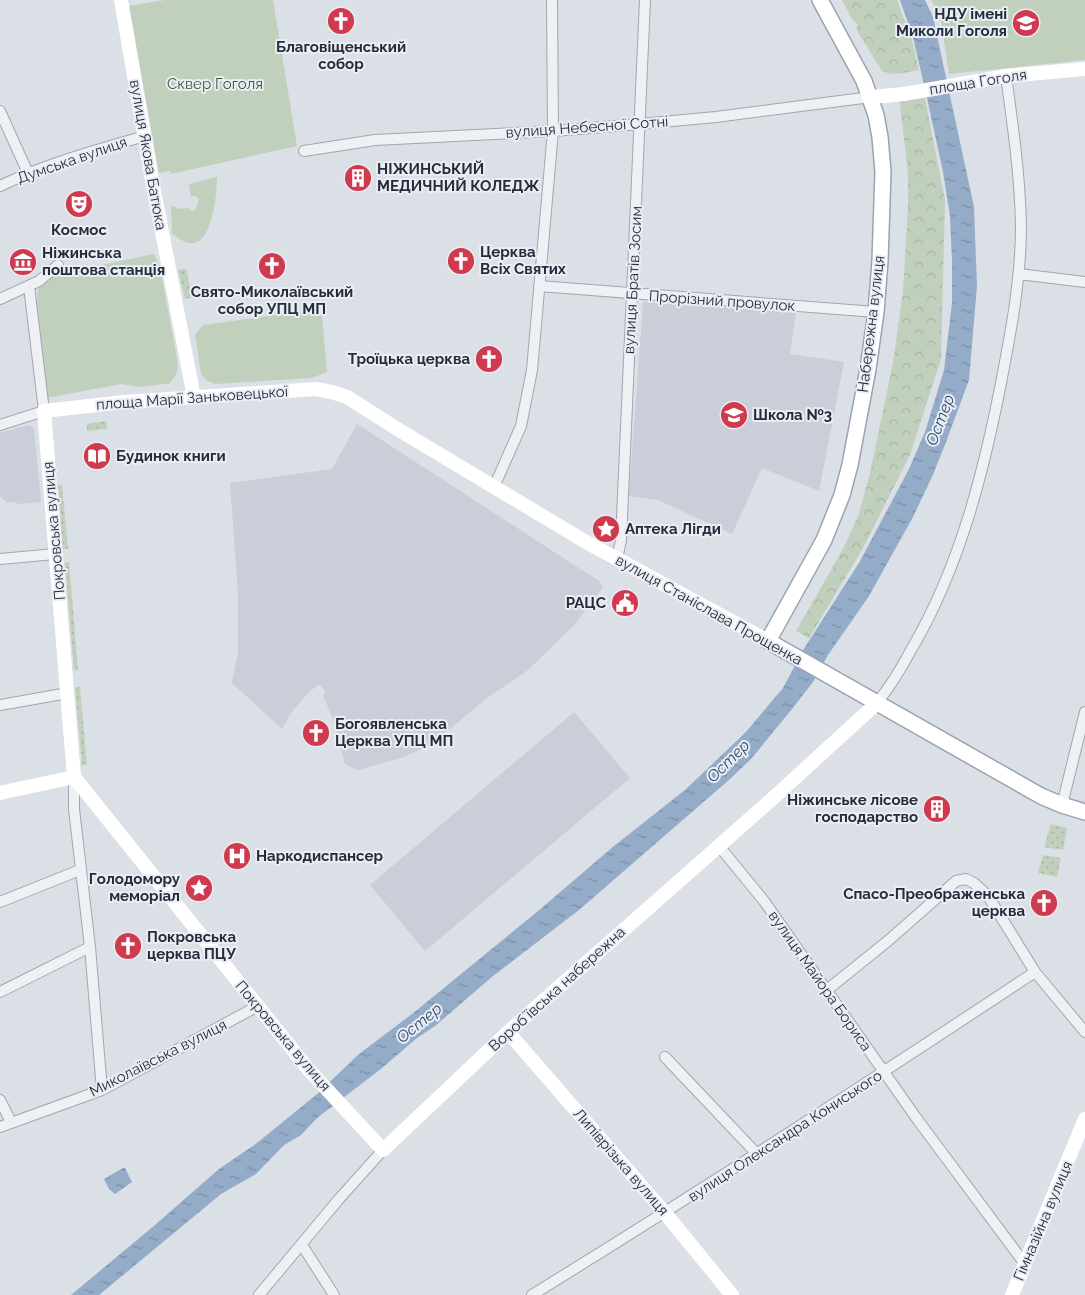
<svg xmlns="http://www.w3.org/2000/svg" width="1085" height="1295" font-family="Raleway,sans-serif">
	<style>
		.built { fill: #c9ced8 }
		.grass { fill: url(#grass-dots) }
		.forest { fill: url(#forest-crowns) }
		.green { fill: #c1d0bc }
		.water { fill: url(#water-ripples) }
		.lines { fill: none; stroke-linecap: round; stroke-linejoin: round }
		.street-casing { stroke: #a1a6b0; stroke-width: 12 }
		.primary-casing { stroke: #9aa3b2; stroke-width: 18 }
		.street { stroke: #eef0f4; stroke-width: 10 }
		.secondary { stroke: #fff; stroke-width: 14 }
		.primary { stroke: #fff; stroke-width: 15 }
		.labels { text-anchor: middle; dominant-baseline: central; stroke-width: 4; stroke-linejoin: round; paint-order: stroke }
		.poi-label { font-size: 15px; font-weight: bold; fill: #252d3c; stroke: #eaeef4; text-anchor: start }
		.street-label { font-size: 15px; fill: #252d3c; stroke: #eaeef4 }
		.park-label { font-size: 15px; fill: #385832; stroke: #eaeef4 }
		.water-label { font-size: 16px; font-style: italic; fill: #2e4b70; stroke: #eaeef4 }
	</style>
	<defs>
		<pattern id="grass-dots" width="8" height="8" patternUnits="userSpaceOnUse" patternTransform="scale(1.25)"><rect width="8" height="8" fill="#c1d0bc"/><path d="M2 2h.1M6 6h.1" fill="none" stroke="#a6b3a2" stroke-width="1.8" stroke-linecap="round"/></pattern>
		<pattern id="forest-crowns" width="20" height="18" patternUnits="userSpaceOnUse" patternTransform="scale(1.25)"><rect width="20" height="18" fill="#c1d0bc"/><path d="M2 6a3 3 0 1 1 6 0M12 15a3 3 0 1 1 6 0" fill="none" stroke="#a6b3a2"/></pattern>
		<pattern id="water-ripples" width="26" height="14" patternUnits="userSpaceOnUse" patternTransform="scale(1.25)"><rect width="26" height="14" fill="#94acc8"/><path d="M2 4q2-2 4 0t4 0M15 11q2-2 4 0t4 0" fill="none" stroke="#798ca4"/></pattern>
	</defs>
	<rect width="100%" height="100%" fill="#dbdfe6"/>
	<path class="built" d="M643,302L796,312L790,354L844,362L819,491L762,468L732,534L658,500L629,496Z
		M357,424L599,581L603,587L576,623L528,670L487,698L432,744L404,757L358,770L345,764L334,722L323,695L326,692L320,684L310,691L291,713L282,729L232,683L238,652V594L230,483L332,469Z
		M28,425L34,428L41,502L17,504L16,502L6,503V501L0,497V433Z
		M574,712L630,778L425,951L370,885Z"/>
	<path class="grass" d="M186,269L192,297L185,299L178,270Z
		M106,421L107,429L87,431V424Z
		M58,485H62L68,549H63Z
		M69,562L78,670H74L65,563Z
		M80,687L87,765H82L75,688Z
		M1051,824L1067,828L1063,850L1044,847Z
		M1043,855L1061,858L1057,877L1038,873Z"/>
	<path class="forest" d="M842,0H897L912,41L919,70C906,72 894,77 882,71L856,29L858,24L853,21Z
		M924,93L945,200L941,359L910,455L862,550L809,638L796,631L843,549L859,514L870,473L893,363L903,291L908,206V173L899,96Z"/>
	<path class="green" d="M165,0H273L297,146L171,174V171L159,173L129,6Z
		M931,0H1085V60L949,74L940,15Z
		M217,177C217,192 213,246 190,243C184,243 178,237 172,234L171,205L179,209L189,208L191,211H195L199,199L196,196H191L189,184Z
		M154,254L160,267L178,364L177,373L170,383L142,387L121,384L47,398L37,306L38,289L54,275Z
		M311,310L322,316L327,372L312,378L215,384L206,380L201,374L195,334L203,325Z"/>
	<path class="water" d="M900,0H925L933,17L974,207L977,286L969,380L946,442L932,477L913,517L869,596L828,655L813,682L792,709L751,759L730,779L579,910L493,976L435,1026L417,1038L382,1068L317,1118L301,1135L284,1145L256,1174L221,1194L99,1295H71L155,1225L219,1169L257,1143L316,1095L359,1054L412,1014L538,911L614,846L685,790L745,733L783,688L805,647L859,563L909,469L925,432L944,370L952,303V261L950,216L943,172L927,98L913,37Z
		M123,1168H125L132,1182L115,1194L109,1189L104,1179Z"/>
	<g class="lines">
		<defs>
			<path id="street" d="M0,111L28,173
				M304,151L375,140L553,131L640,124L716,117L871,97
				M0,186C46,164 96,150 145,136
				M1019,274L1085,282
				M539,286L876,312
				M0,299L39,281L58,265
				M0,425L44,411L29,286
				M494,487L521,426L532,370L553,131L552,0
				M0,559L55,554
				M617,559L621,540L645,0
				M876,704C890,687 901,669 911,650C959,569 983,475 1001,383C1011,331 1021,279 1021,226C1020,176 1013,126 1006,76
				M0,705L68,693
				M74,777V809L90,947L102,1090
				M1062,805L1085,712
				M719,846L764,901L917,1119L1025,1264
				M0,902L80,870
				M827,990L889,940L956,881L966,879L974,883L988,896L1035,972L1085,1032
				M0,992L90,947
				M665,1057L756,1153
				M0,1100L11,1122
				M0,1127L102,1090L258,1006
				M302,1245L334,1295
				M259,1295L339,1199L383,1150
				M532,1295C702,1190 869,1082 1035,972"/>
			<path id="primary" d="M820,0L864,81L876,115L880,137L883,172L880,261L876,312L868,369L850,465L842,495L824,540L768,641L1041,796L1062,805L1085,812"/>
		</defs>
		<use href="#street" class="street-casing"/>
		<use href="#primary" class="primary-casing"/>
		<use href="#street" class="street"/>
		<path class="secondary" d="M121,0L153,186L194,397
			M871,97L904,94L1006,76L1085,69
			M768,641L586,542L399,430L347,397L332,392L316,389L124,402L44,411L74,777L309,1070L383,1150L508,1032L771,800L876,704
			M0,793L74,777
			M508,1032L665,1213L732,1295
			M1012,1295L1085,1119"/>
		<use href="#primary" class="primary"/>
	</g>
	<defs>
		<symbol id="church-disc" viewBox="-11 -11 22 22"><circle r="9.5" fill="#d03a4f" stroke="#eaeef4"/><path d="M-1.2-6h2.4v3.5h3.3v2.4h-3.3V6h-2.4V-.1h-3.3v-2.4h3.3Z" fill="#fff"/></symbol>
		<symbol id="university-disc" viewBox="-11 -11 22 22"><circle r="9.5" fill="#d03a4f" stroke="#eaeef4"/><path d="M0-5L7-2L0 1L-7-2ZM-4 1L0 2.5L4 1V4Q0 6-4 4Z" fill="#fff"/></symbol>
		<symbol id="building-disc" viewBox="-11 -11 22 22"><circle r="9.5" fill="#d03a4f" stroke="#eaeef4"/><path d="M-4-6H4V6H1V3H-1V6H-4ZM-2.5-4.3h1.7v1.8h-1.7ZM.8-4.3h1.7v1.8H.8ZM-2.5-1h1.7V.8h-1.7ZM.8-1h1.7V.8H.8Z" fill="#fff"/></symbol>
		<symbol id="theatre-disc" viewBox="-11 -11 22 22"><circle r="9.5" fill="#d03a4f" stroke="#eaeef4"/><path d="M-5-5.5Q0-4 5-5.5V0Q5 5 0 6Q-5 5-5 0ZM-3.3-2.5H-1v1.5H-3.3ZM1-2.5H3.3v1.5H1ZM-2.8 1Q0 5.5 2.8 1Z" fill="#fff"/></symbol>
		<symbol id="museum-disc" viewBox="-11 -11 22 22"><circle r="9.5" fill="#d03a4f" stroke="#eaeef4"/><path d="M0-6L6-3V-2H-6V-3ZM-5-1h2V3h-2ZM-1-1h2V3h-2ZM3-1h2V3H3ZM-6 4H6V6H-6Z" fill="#fff"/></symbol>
		<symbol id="school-disc" viewBox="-11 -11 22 22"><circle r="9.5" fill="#d03a4f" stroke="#eaeef4"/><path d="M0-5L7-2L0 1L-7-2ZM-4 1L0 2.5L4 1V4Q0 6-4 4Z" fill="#fff"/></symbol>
		<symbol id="library-disc" viewBox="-11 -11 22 22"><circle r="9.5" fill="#d03a4f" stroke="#eaeef4"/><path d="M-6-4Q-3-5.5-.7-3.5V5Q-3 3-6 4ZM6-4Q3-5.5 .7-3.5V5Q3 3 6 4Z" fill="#fff"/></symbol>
		<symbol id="sight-disc" viewBox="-11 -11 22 22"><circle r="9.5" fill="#d03a4f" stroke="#eaeef4"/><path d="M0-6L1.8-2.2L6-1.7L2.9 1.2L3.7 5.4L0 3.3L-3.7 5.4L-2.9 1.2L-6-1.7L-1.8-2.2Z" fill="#fff"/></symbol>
		<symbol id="civic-disc" viewBox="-11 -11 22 22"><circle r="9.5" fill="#d03a4f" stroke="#eaeef4"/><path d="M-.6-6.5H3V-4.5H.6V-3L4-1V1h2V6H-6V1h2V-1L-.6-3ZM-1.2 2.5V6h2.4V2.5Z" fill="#fff"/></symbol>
		<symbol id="hospital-disc" viewBox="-11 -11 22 22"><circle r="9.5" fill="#d03a4f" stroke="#eaeef4"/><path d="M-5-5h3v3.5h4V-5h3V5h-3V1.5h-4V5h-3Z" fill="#fff"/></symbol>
	</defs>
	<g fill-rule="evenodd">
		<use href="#church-disc" x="325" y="5" width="32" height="32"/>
		<use href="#university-disc" x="1010" y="7" width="32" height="32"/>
		<use href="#building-disc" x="342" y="162" width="32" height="32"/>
		<use href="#theatre-disc" x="63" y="188" width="32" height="32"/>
		<use href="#church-disc" x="445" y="245" width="32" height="32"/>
		<use href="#museum-disc" x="7" y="246" width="32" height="32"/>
		<use href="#church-disc" x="256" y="250" width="32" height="32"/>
		<use href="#church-disc" x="473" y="343" width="32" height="32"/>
		<use href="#school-disc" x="718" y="399" width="32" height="32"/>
		<use href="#library-disc" x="81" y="440" width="32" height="32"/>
		<use href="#sight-disc" x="590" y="513" width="32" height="32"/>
		<use href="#civic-disc" x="609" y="587" width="32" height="32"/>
		<use href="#church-disc" x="300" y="717" width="32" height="32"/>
		<use href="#building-disc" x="921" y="793" width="32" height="32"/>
		<use href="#hospital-disc" x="221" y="840" width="32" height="32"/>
		<use href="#sight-disc" x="183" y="872" width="32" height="32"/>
		<use href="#church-disc" x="1028" y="887" width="32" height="32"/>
		<use href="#church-disc" x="112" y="930" width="32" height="32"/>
	</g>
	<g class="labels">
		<g class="poi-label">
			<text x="1007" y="14" text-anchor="end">НДУ імені<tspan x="1007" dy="17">Миколи Гоголя</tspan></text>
			<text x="341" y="47" text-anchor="middle">Благовіщенський<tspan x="341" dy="17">собор</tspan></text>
			<text x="377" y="169">НІЖИНСЬКИЙ<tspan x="377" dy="17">МЕДИЧНИЙ КОЛЕДЖ</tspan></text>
			<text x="79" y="230" text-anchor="middle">Космос</text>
			<text x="480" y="252">Церква<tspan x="480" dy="17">Всіх Святих</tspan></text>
			<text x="42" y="253">Ніжинська<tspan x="42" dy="17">поштова станція</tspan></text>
			<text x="272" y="292" text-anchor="middle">Свято-Миколаївський<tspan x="272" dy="17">собор УПЦ МП</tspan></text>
			<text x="470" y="359" text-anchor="end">Троїцька церква</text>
			<text x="753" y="415">Школа №3</text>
			<text x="116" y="456">Будинок книги</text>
			<text x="625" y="529">Аптека Лігди</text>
			<text x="606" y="603" text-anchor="end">РАЦС</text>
			<text x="335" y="724">Богоявленська<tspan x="335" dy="17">Церква УПЦ МП</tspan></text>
			<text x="918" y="800" text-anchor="end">Ніжинське лісове<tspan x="918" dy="17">господарство</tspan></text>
			<text x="256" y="856">Наркодиспансер</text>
			<text x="180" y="879" text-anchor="end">Голодомору<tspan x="180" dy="17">меморіал</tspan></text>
			<text x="1025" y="894" text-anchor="end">Спасо-Преображенська<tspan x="1025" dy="17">церква</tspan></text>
			<text x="147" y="937">Покровська<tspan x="147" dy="17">церква ПЦУ</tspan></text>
		</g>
		<g class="street-label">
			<text transform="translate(978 82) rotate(-9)">площа Гоголя</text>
			<text transform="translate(587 127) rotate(-4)">вулиця Небесної Сотні</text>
			<text transform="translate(148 155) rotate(80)">вулиця Якова Батюка</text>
			<text transform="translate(72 160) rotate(-19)">Думська вулиця</text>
			<text transform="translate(633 280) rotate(-87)">вулиця Братів Зосим</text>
			<text transform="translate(722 301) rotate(4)">Прорізний провулок</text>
			<text transform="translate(871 324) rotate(-83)">Набережна вулиця</text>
			<text transform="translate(192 398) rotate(-4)">площа Марії Заньковецької</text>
			<text transform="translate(54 531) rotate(-95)">Покровська вулиця</text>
			<text transform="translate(709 610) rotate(29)">вулиця Станіслава Прощенка</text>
			<text transform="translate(820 981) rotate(55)">вулиця Майора Бориса</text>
			<text transform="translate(557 989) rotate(-42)">Воробʼївська набережна</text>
			<text transform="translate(283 1036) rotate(50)">Покровська вулиця</text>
			<text transform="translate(158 1058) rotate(-27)">Миколаївська вулиця</text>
			<text transform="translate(785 1136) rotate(-33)">вулиця Олександра Кониського</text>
			<text transform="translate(621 1162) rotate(49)">Липіврізька вулиця</text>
			<text transform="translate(1043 1221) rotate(-67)">Гімназійна вулиця</text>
		</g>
		<g class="park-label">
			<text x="215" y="84">Сквер Гоголя</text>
		</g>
		<g class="water-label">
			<text transform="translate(940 420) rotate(-69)">Остер</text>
			<text transform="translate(728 761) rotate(-45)">Остер</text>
			<text transform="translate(419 1023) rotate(-39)">Остер</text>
		</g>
	</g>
</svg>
